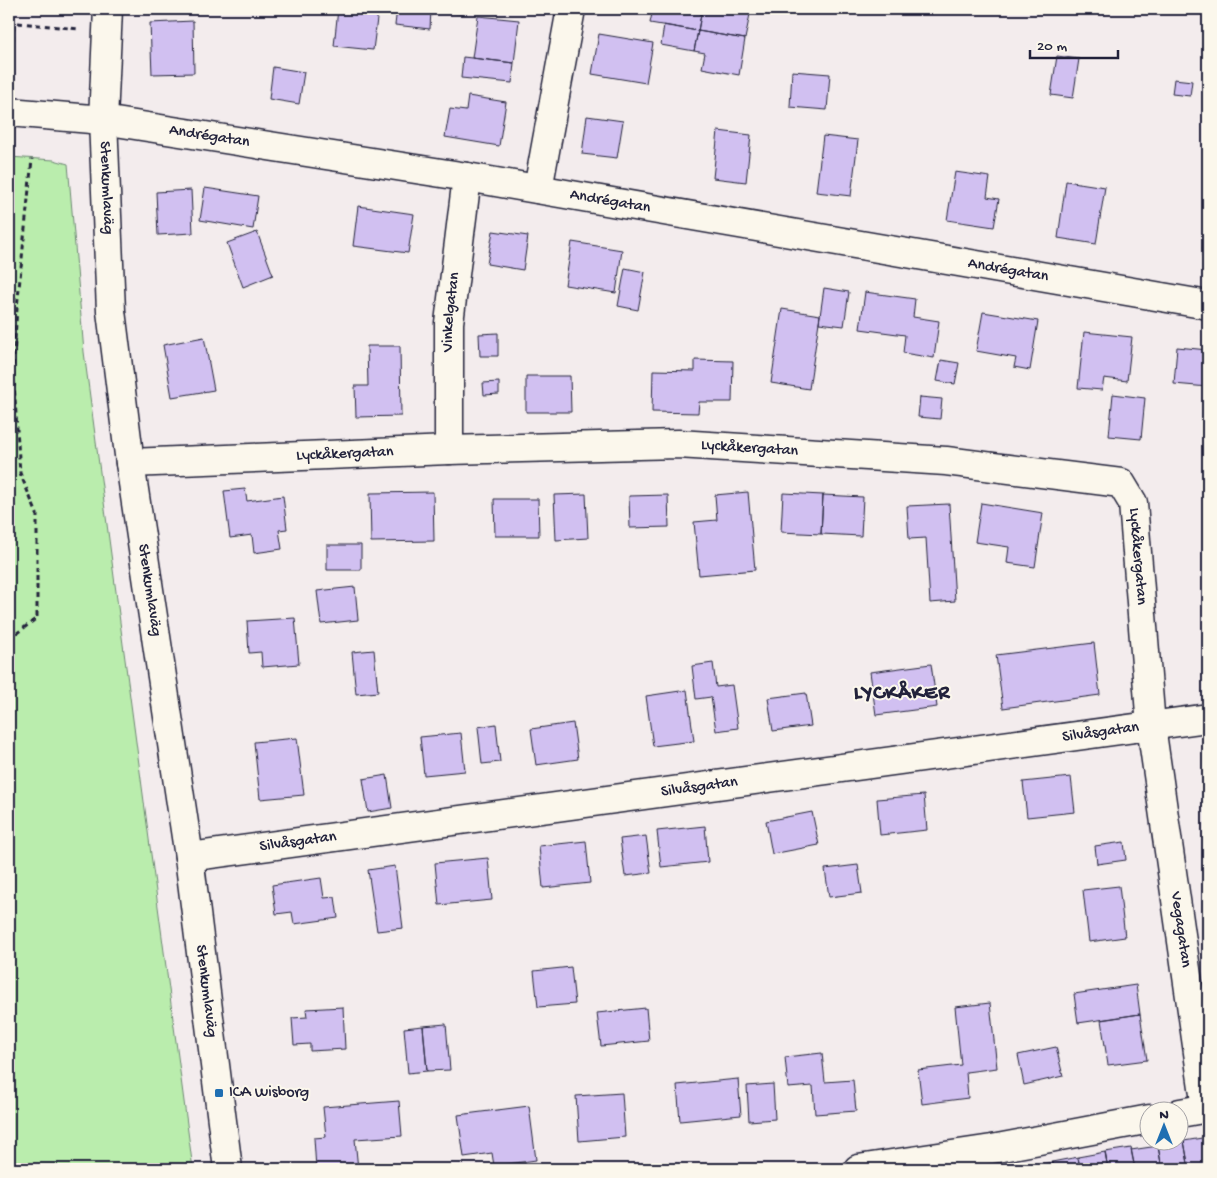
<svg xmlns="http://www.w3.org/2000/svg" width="1217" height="1178" font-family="'Gochi Hand',sans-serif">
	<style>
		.green { fill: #baedad; stroke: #6e8874 }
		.building { fill: #d1c0f1; stroke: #22223b }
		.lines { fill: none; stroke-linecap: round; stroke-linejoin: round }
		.minor-casing { stroke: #22223b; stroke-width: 31 }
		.path { stroke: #22223b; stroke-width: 3; stroke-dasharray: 5 4; stroke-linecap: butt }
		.minor { stroke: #fbf7ec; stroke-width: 28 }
		.poi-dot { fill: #1f6fb2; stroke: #fbf7ec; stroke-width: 2 }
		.labels { text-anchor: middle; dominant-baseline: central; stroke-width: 4; stroke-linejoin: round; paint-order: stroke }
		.street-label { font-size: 16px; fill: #22223b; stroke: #fbf7ec }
		.poi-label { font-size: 16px; fill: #22223b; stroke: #fbf7ec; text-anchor: start }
		.district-label { font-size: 21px; font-weight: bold; letter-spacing: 1px; fill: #22223b; stroke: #fbf7ec }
	</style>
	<rect width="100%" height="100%" fill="#f3eced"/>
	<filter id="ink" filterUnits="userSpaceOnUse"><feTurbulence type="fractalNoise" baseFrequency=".02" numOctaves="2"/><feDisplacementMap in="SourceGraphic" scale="10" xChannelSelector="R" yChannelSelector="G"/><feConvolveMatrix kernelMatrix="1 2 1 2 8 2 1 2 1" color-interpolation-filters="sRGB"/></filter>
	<g filter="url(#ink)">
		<path class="green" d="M9,157L54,160L68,164L84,352L193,1169H9Z"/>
		<path class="building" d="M338,9L378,11L373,50L334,46Z
			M397,9H431L430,29L395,25Z
			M431,9H463L462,14L431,12Z
			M653,9H702L698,31L650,23Z
			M702,9H719L750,14L745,39L698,31Z
			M478,16L519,20L514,63L472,58Z
			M193,21L194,73L152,74L150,23Z
			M664,25L698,31L694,51L661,45Z
			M698,31L745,39L739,75L702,68L705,53L694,51Z
			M599,34L653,43L646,83L592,74Z
			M1057,56L1079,59L1073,98L1051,95Z
			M463,57L514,63L512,83L461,78Z
			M273,67L304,72L299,104L269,99Z
			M792,71L830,74L827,110L790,107Z
			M1174,79L1192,81L1190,96L1172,94Z
			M468,96L506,102L499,146L445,137L450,109L466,111Z
			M587,116L623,121L617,158L582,154Z
			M718,131L751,135L746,182L713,178Z
			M823,136L858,140L851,196L816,192Z
			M955,172L990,177L987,197L999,199L994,227L947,220Z
			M1066,181L1105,187L1096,244L1058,238Z
			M205,188L258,196L253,229L200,220Z
			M191,190L193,233L158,235L156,192Z
			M358,206L414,214L408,253L353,246Z
			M1207,218L1208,219V257L1202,256Z
			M493,231L528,236L523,270L487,264Z
			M257,232L273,275L243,287L227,243Z
			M572,242L622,250L616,293L565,285Z
			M625,268L645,272L638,310L618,306Z
			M824,288L849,292L844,326L819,323Z
			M865,292L915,299L913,317L939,321L934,358L903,353L905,335L860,329Z
			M782,309L820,315L809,389L771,383Z
			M983,312L1038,321L1030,370L1014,367L1016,358L976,351Z
			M1084,332L1132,337L1127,381L1104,378L1102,390L1078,388Z
			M498,333V356H480L479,334Z
			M204,337L214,390L172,397L163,345Z
			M367,346H400L401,416L356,417L355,386H368Z
			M1177,347L1208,350V387L1174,384Z
			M695,360L733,361L732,402H699L698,413L652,412L653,370L695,371Z
			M941,360L959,363L955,384L937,381Z
			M526,376H570L571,412H526Z
			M499,382V394L484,395L483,383Z
			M1113,394L1145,398L1141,439L1109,436Z
			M920,397L942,399L940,419L918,417Z
			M245,489L247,501L283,496L287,529L279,530L282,549L254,553L252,535L230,538L224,491Z
			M433,492L434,541L371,542L370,493Z
			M748,492L755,570L699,575L694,522L717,520L715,495Z
			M783,493L823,495L821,534L781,532Z
			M586,494L588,538L556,540L554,495Z
			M668,495L669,527L630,528L629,496Z
			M823,495L863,497L861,536L821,534Z
			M494,499H538L539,536H495Z
			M981,503L1043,513L1035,567L1007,563L1009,547L975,542Z
			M949,504L955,601L930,603L926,538L909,539L907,506Z
			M327,545H361V570H327Z
			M355,587L358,620L321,624L317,591Z
			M295,618L299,664L262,667L261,652L249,653L247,621Z
			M1094,643L1100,695L1003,708L996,655Z
			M374,650L378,692L356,694L352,652Z
			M713,663L716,687L732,685L738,728L716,731L711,697L696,699L692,666Z
			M931,664L937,707L876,715L870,672Z
			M687,690L694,741L653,746L646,696Z
			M806,693L811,726L773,731L768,698Z
			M573,723L578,759L536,765L531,729Z
			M496,724L500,762L482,764L478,727Z
			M461,733L465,771L424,775L420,737Z
			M297,738L304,795L260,799L254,742Z
			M387,775L392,808L368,812L363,779Z
			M1071,777L1075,812L1027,817L1023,782Z
			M924,795L927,830L880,835L877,799Z
			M812,812L819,845L772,854L766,821Z
			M705,826L708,862L661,867L657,831Z
			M646,836L651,873L625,876L620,839Z
			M586,841L590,883L543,888L539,846Z
			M1124,842L1126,860L1097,864L1095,846Z
			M488,858L492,900L439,905L435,863Z
			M858,865L862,893L829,897L825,869Z
			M395,866L403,928L377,931L368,870Z
			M321,878L324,898L335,897L338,918L294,924L292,912L276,914L272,885Z
			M1119,886L1125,937L1089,942L1083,890Z
			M571,967L575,1004L538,1007L534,971Z
			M1136,985L1140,1014L1078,1023L1074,994Z
			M990,1003L997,1068L966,1072L968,1098L922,1104L918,1070L961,1065L955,1007Z
			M343,1007L345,1049L310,1051V1044L294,1045L292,1018L307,1017L306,1009Z
			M646,1008L649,1041L601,1046L597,1013Z
			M1140,1014L1147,1060L1108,1065L1101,1020Z
			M446,1024L450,1070L427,1071L423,1026Z
			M423,1026L427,1071L408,1073L404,1028Z
			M1056,1047L1063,1076L1024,1085L1018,1055Z
			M822,1053L825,1082L853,1080L856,1111L815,1114L813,1086L788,1088L785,1057Z
			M738,1079L741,1115L680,1121L677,1085Z
			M773,1084L775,1119L749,1121L747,1086Z
			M622,1093L625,1137L579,1141L576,1096Z
			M399,1101L402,1136L355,1139L358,1169H316L314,1138L326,1137L323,1107Z
			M529,1106L536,1160L494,1166L492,1153L464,1157L458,1115Z
			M1208,1137V1169H1189L1184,1141Z
			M1184,1141L1189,1169H1162L1158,1146Z
			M1158,1146L1162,1169H1135L1131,1150Z
			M1131,1148L1135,1169H1108L1105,1152Z
			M1105,1152L1108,1169H1080L1078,1157Z
			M1078,1157L1080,1169H1053L1052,1162Z
			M1052,1162L1053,1169H1026V1167Z"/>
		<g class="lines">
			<defs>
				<g id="minor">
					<path id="s1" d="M108,9L103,120L111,311L130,463L189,857L228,1169"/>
					<path id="s2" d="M9,112L103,120L467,177L1208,305"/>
					<path d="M538,189L571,9"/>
					<path id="s3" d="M449,450V323L467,177"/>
					<path id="s4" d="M130,463L449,450L678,444L946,461L1121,483L1133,503L1151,726L1206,1108"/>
					<path id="s5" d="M189,857L1208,718"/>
					<path d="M1180,1113L1208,1108"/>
					<path d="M858,1169L992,1149L1150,1119"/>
				</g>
			</defs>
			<use href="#minor" class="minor-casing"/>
			<path class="path" d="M9,22L79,29
				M10,85L14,23
				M9,373L13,370L17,308L32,159
				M9,639L37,618V514L20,473L13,370"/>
			<use href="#minor" class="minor"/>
		</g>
	</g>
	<rect class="poi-dot" x="214" y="1088" width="10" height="10" rx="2.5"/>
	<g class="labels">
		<g class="street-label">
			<text stroke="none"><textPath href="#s2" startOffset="202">Andrégatan</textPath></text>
			<text stroke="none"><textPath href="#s1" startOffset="179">Stenkumlaväg</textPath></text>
			<text stroke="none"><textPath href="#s2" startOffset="608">Andrégatan</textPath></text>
			<text stroke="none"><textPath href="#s2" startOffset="1012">Andrégatan</textPath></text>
			<text stroke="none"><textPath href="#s3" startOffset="138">Vinkelgatan</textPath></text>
			<text stroke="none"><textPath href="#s4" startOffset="620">Lyckåkergatan</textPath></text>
			<text stroke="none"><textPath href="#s4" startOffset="215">Lyckåkergatan</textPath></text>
			<text stroke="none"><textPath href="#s4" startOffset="1070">Lyckåkergatan</textPath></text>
			<text stroke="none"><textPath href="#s1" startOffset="584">Stenkumlaväg</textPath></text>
			<text stroke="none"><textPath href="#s5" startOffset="920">Silvåsgatan</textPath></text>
			<text stroke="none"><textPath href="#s5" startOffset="515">Silvåsgatan</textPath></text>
			<text stroke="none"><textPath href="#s5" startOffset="110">Silvåsgatan</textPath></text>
			<text stroke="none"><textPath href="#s4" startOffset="1446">Vegagatan</textPath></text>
			<text stroke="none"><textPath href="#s1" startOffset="989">Stenkumlaväg</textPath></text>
		</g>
		<g class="poi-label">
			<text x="229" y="1093">ICA Wisborg</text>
		</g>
		<g class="district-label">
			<text x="902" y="694">LYCKÅKER</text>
		</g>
	</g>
	<rect width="1217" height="1178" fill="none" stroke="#fbf7ec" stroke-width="30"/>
	<rect x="15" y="15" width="1187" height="1148" fill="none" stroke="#22223b" stroke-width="2" filter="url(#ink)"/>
	<g transform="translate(1164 1126)"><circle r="24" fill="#fbf7ec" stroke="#a4a2a5"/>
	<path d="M0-4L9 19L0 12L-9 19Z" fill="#1f6fb2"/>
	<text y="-8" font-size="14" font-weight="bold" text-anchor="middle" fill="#22223b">N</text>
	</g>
	<path d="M1030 50v8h88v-8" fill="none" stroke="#22223b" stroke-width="2.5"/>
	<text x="1037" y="50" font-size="15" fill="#22223b" stroke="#fbf7ec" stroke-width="4" paint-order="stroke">20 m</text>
</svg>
